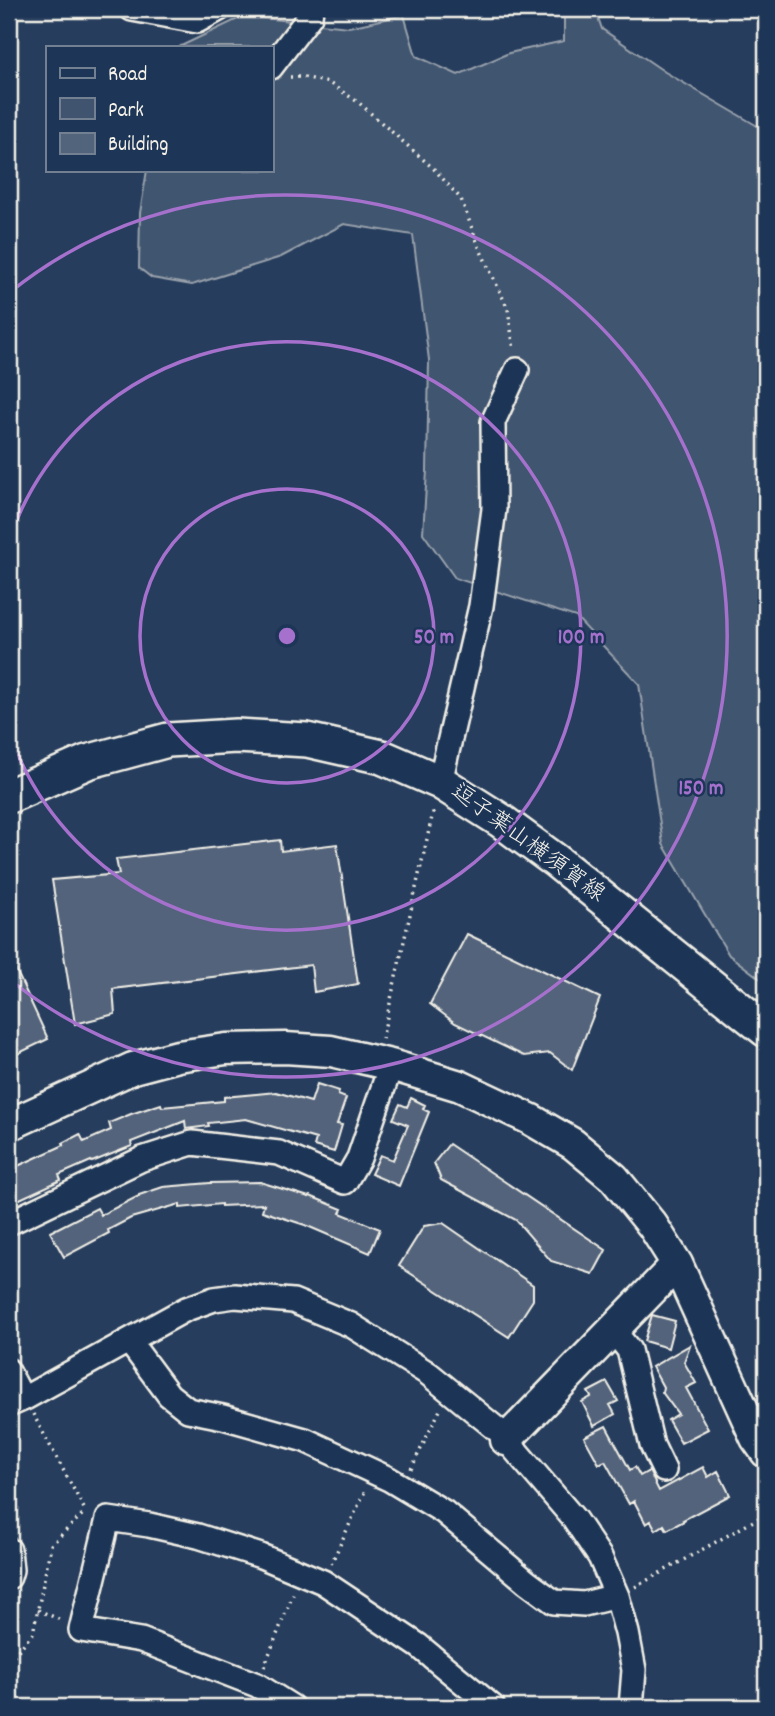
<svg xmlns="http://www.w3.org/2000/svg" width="775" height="1716" font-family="Dekko,'Klee One',sans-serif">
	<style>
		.green { fill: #40546f; stroke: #9aa2ac; stroke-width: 2 }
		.building { fill: #52647b; stroke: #f4f1e8; stroke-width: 2 }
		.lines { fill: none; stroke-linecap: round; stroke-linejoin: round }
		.pedestrian-casing { stroke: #f4f1e8; stroke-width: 23 }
		.minor-casing { stroke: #f4f1e8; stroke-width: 28 }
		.tertiary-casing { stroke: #f4f1e8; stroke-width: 35 }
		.secondary-casing { stroke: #f4f1e8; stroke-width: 38 }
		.path { stroke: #f4f1e8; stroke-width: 3.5; stroke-dasharray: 2 5; stroke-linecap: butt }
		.pedestrian { stroke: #1d3557; stroke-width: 18 }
		.minor { stroke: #1d3557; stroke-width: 23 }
		.tertiary { stroke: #1d3557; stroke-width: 30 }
		.secondary { stroke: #1d3557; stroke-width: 33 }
		.ring { fill: none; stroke: #a571cd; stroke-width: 3.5 }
		.labels { text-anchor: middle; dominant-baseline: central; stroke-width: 5; stroke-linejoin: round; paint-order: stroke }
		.street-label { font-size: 23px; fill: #f4f1e8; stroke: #1d3557 }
		.centre { fill: #a571cd; stroke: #1d3557; stroke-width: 3.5 }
		.ring-label { font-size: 21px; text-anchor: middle; font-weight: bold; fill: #a571cd; stroke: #1d3557; stroke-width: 5; stroke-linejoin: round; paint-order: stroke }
	</style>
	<rect width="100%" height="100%" fill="#263d5d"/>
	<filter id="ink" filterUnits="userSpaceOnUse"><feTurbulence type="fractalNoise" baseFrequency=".0143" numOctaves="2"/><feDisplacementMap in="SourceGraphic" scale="14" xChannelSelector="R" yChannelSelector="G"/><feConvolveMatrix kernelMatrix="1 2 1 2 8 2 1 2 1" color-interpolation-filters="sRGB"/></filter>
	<g filter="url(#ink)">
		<path class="green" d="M564,9H595L602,29L665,72L766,131V983L729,955L663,844L639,684L576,617L455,578L423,533L427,471L429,360L413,235L344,224L281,257L192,285L152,278L139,268L140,213L147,170H271V47H179L244,16L349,27L404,15L416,56L458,75L509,53L564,41Z"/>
		<path class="building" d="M280,840L281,851L337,844L358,984L314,992L311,965L113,989L115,1014L75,1024L52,880L119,874L116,859Z
			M467,934L600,998L572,1070L550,1053L524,1056L455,1023L430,1004Z
			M9,955L48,1039L9,1058Z
			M317,1084L339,1091L338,1095L346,1098L337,1124L342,1125L334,1152L314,1146L316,1139L246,1119L208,1123L209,1126L186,1129L185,1121L131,1142L132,1146L92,1162L91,1161L59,1175L61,1180L9,1204V1170L64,1145L63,1143L80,1134L84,1142L111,1130L109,1123L131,1114L161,1104L162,1107L224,1101V1097L276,1092L311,1102Z
			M411,1098L425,1105L423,1109L429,1112L399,1186L371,1174L380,1155L393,1160L408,1125L393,1119L400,1104L407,1107Z
			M449,1144L606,1250L593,1274L551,1261L516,1220L441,1180L434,1163Z
			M260,1182L309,1197L310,1196L342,1209L340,1213L380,1229L370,1253L305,1225L262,1211L264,1204L221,1206V1204L180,1208V1204L131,1218L108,1230L109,1233L64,1257L50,1232L97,1208L101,1215L139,1196V1195L163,1187L210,1183Z
			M443,1223L533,1285V1300L509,1337L399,1266L424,1226Z
			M652,1315L675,1321L668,1348L644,1341Z
			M690,1345L684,1362L696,1383L686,1388L708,1429L681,1443L668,1420L678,1414L662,1392L663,1387L652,1367Z
			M607,1382L618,1401L610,1405L615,1414L594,1426L582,1402L591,1397L588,1392Z
			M606,1426L630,1470L635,1467L640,1476L649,1471L659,1491L703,1467L708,1477L718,1471L730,1495L683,1520L684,1521L667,1530L664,1525L656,1530L651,1521L646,1524L634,1501L629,1504L605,1461L599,1464L584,1437Z"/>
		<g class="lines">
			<defs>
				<path id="pedestrian" d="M9,1368L25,1398"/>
				<path id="minor" d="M132,9L197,21L219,9
					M271,67L310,16L311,9
					M440,782L481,606L494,509L493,422L517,370
					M9,1223L142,1159L192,1143L279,1153L345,1182L359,1158L391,1065
					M613,1330L629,1350L652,1445L664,1470
					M129,1341L169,1395L188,1410L223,1417L305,1440L389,1479L444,1512L527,1582L554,1602L584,1604L617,1596
					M9,1405L25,1398L186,1309L214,1299L235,1296L293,1301L351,1325L429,1374L499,1431L575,1520L600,1557L617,1596L627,1633L634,1670L631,1707
					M9,1550L11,1570L9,1577
					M292,1707L257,1685L141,1640L81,1630L108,1519L149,1525L198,1536L261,1556L323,1582L419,1646L493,1707"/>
				<path id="tertiary" d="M9,1125L133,1068L178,1056L226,1049L285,1048L331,1051L391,1065L460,1086L530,1119L573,1144L614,1178L653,1226L677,1264L756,1438L766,1452
					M506,1440L677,1264"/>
				<path id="secondary" d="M9,796L87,762L168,740L236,736L307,740L382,757L440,782L500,820L556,861L766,1030"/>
			</defs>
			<use href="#pedestrian" class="pedestrian-casing"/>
			<use href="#minor" class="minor-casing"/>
			<use href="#tertiary" class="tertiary-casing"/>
			<use href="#secondary" class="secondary-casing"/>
			<path class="path" d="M290,77H304L329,83L358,102L434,169L461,199L479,247L508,309L514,350
				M382,1039L434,808
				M33,1414L86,1512
				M411,1469L440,1410
				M331,1564L366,1489
				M635,1587L766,1514
				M38,1610L63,1621
				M9,1661L33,1633L51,1545L85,1512
				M264,1667L294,1592"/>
			<use href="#pedestrian" class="pedestrian"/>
			<use href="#minor" class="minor"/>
			<use href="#tertiary" class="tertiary"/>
			<use href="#secondary" class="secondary"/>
		</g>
	</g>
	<g class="ring">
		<circle cx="287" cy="636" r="147"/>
		<path d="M9 540A294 294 0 1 1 9 732"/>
		<path d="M9 293A441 441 0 1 1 9 979"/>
	</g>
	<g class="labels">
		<g class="street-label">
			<text transform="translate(527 844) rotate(36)">逗子葉山横須賀線</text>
		</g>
	</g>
	<circle cx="287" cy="636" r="10" class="centre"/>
	<g class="ring-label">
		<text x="434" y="643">50 m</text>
		<text x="581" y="643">100 m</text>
		<text x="701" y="794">150 m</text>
	</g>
	<rect width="775" height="1716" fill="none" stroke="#1d3557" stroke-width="35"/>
	<rect x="18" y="18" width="740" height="1681" fill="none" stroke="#f4f1e8" stroke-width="2.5" filter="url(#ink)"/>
	<rect x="46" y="46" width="228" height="126" fill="#1d3557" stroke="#738091" stroke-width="2"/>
	<rect x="60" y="68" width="35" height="10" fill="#1d3557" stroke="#738091" stroke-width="2"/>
	<text x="108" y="80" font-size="21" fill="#f4f1e8">Road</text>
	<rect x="60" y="98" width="35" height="21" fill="#40546f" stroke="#738091" stroke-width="2"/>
	<text x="108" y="116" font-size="21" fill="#f4f1e8">Park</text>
	<rect x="60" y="133" width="35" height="21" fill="#52647b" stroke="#738091" stroke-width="2"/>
	<text x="108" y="150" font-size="21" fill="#f4f1e8">Building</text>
</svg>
